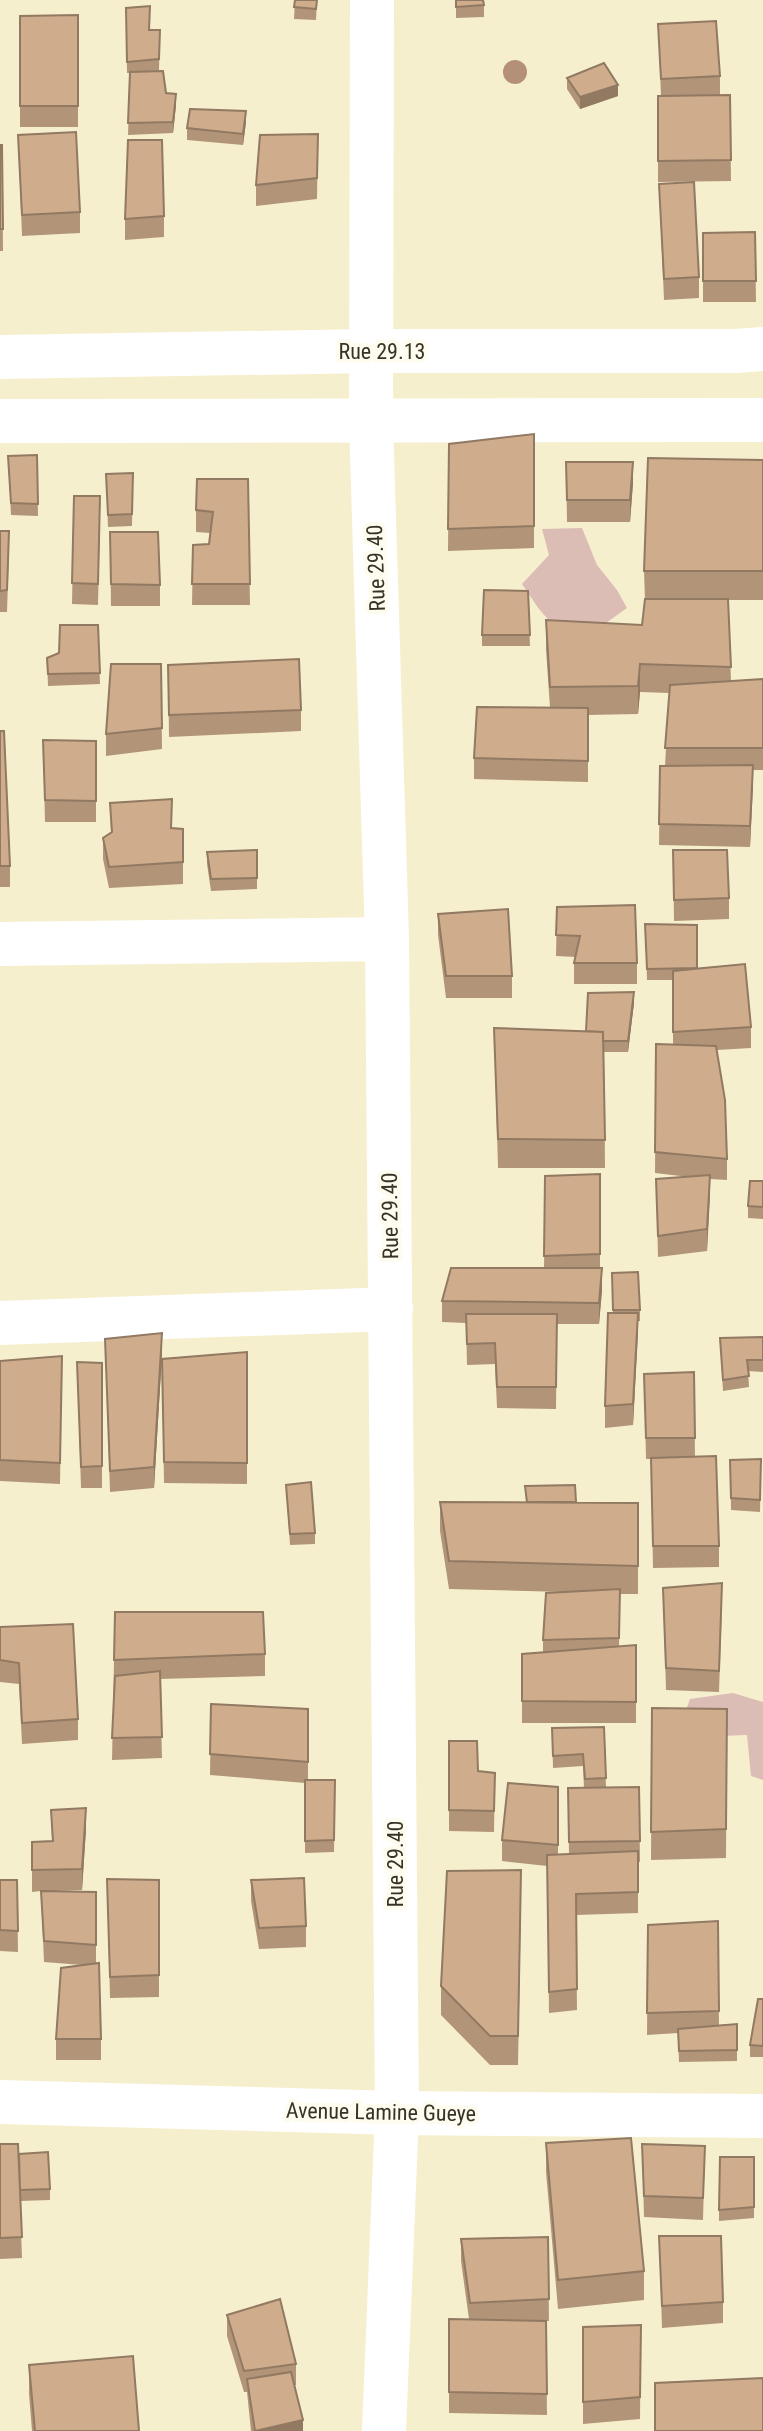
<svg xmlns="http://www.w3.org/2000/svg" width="763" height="2431" font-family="'Roboto Condensed',sans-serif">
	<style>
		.green { fill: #dbbdb5 }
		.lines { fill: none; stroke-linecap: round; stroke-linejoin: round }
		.minor { stroke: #fff; stroke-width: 44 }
		.secondary { stroke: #fff; stroke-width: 44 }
		.tree { fill: #b59078 }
		.wall { fill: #b29578 }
		.shaded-wall { fill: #917962 }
		.building { fill: #cfad8c; stroke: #917962; stroke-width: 2 }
		.labels { text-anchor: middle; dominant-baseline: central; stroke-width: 8; stroke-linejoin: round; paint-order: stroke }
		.street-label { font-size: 22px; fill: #373427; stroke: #fefcee }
	</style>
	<rect width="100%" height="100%" fill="#f6efce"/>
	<path class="green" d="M582,528L597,565L617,590L627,608L572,647L539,609L522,584L549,555L542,529Z
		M733,1693L763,1702V1780L751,1776L747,1735L693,1737L685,1713L690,1699Z"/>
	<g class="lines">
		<path class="minor" d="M372,0L371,421L387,939L397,2113L384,2431
			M0,944L387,939
			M0,1323L391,1309
			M0,2102L397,2113L763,2116"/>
		<path class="secondary" d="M0,357L372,351H736L763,349
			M0,421L763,420"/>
	</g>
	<circle class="tree" cx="515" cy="72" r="12"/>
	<path class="wall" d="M295,0H317L316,20L294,19Z
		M456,0L484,5V17L456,18Z
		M126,8L149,30H160L159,70L166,93L176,105L173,133L128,135L130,73H127Z
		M78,15V127H20V16Z
		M658,24L720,76V95H730L731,181L658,182V96H661Z
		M567,78L618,96L580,109L567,89Z
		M246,122L243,145L187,140V128Z
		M318,134L317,199L256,206V185Z
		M18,135L80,212V233L22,236Z
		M0,145H2L3,251H0Z
		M659,184L699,277V298L664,300Z
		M164,216V237L125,240V219Z
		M755,232L756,302H703V233Z
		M534,434V548L448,551L449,444Z
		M37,455L38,516L11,515L8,456Z
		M763,460V600H728L731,681L763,679V770H753L750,847L659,845L660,766H665L669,693L640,692L638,714L588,715V782L474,779V758L550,708L546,649V620L642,625L645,600L644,571Z
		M566,462L633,483L630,522H567Z
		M133,473L132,526L108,527L106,474Z
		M248,479L250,605H192L193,545L209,544L210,533L196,532V510Z
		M74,496L100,517L98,605L72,604Z
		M0,531L9,552L7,612H0Z
		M110,532L160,585V606H111Z
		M528,591L530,646H482V635Z
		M98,625L100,684L48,686L47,658L59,653Z
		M161,664L162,749L106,756V734Z
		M168,665L301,710V731L169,737Z
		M0,731L10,866V887H0Z
		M43,740L96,741V822H45Z
		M110,803L172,828L183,829V884L109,888L103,859V838L111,833Z
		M257,850V889L211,891L207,864V852Z
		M673,850L729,898V919L674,921Z
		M557,907L637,963V984H574V963L576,957L556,956Z
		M438,914L512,976V998H446L438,935Z
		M645,924L697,968L751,1027V1048L717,1050L727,1159V1180L710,1179L707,1251L658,1257L656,1179L689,1177L655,1173L656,1044L673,1045V980H647Z
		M634,1003L628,1052H604L605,1168H498L494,1028L586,1031Z
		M600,1174V1268L602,1290L599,1324H557L556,1409L497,1408L495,1364L467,1365L466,1323L442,1322V1301L544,1268L545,1176Z
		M763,1181V1219L748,1218V1206Z
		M612,1273L640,1310V1321H638L633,1425L605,1428V1406L613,1313Z
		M763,1337V1372L748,1371L749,1387L723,1391L720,1338Z
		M105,1339L162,1354L154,1488L110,1492Z
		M247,1352V1484L164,1483L162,1359Z
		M62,1356L60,1484L0,1481V1361Z
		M77,1362L102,1363V1488H81Z
		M694,1372L695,1457L719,1546V1567L653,1568L651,1459H646L644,1374Z
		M761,1459L760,1512L731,1510L730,1460Z
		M286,1485L315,1533V1544L290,1545Z
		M525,1486L576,1502L638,1503V1594H620L619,1646L636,1645V1723H522V1654L543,1652V1640L562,1592L449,1589L440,1531V1502H526Z
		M663,1588L722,1605L719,1692L666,1690Z
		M0,1627L78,1719V1740L22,1744L19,1684L0,1682Z
		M265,1654V1676L160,1679L162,1758L112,1760L114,1660Z
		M211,1704L308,1709V1780H335L334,1852L305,1853V1783L210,1775Z
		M652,1708L727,1709L726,1858L651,1860Z
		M604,1727L606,1787H639L640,1862H638V1913L576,1915L577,2010L549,2013L547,1866L502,1861V1840L558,1787V1855L569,1854L568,1788H584L583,1766L553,1768L552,1728Z
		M449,1741L478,1771L495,1773L494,1832L449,1831Z
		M51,1810L86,1829L82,1890L54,1891L96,1892V1964L101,2039V2060H56V2039L82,1965L44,1962L41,1891L32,1892V1842L52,1841Z
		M107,1879L159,1880V1997L110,1998Z
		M0,1880H17L18,1952L0,1951Z
		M251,1880L306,1926V1947L259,1949L251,1901Z
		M521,1899L518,2065H490L441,2015V1986Z
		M718,1921L719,2025L737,2024V2061L679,2062L678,2033L647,2035L648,1925Z
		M763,1999V2057H750V2045Z
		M546,2143L644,2271V2300L558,2309L546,2172Z
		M0,2144L19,2154L50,2189V2200L20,2201L22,2258L0,2259Z
		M642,2144L705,2146L703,2220L644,2217Z
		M754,2157V2218L719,2221V2210Z
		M659,2236L723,2302V2323L662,2328Z
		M548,2237L549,2321H546L547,2415L449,2413V2319H469L461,2261V2239Z
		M227,2315L296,2364V2385H295L303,2431H251L247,2392H244L227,2336Z
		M641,2325L640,2419L583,2424V2327Z
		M29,2365L139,2431H32L29,2394Z"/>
	<path class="shaded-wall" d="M618,85V96L580,109V97Z
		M176,94V105L173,133V122Z
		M246,111V122L243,145V134Z
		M633,462V483L630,522V500Z
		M640,664V692L638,714V686Z
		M753,765V787L750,847V826Z
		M634,992V1003L628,1052V1041Z
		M710,1175V1196L707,1251V1229Z
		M602,1268V1290L599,1324V1303Z
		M638,1313V1334L633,1425V1404Z
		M162,1333V1354L154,1488V1467Z
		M86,1808V1829L82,1890V1869Z
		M303,2420V2431H256Z"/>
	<path class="building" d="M295,0H317L316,9L294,7Z
		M456,0H483L484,5L456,7Z
		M150,6L149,30H160L159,59L127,62L126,8Z
		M78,15V106H20V16Z
		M716,21L720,76L661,79L658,24Z
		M604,63L618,85L580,97L567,78Z
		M163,71L166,93L176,94L173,122L128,123L130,72Z
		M730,95L731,160L658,161V96Z
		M190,109L246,111L243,134L187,128Z
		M76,132L80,212L22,215L18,135Z
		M318,134L317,178L256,185L260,135Z
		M128,140H162L164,216L125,219Z
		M0,145H2L3,229H0Z
		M694,182L699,277L664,279L659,184Z
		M755,232L756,281H703V233Z
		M534,434V526L448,529L449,444Z
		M37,455L38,504L11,503L8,456Z
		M648,458L763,460V571H644Z
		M566,462H633L630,500H567Z
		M133,473L132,514L108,515L106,474Z
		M197,479H248L250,584H192L193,545L209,544L213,512L196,510Z
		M74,496H100L98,584L72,583Z
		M0,531H9L7,590L0,591Z
		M110,532H158L160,585L111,584Z
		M484,590L528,591L530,635H482Z
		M645,599H728L731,667L640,664L638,686L550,687L546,620L642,625Z
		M60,625H98L100,673L48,674L47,658L59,653Z
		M299,659L301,710L169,715L168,665Z
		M111,664H161L162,728L106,734Z
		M763,679V748H665L670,685Z
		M477,707L588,708V761L474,758Z
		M0,731H4L10,866H0Z
		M43,740L96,741V801L45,800Z
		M753,765L750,826L659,824L660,766Z
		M172,799L171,828L183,829V862L109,867L103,838L112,832L110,803Z
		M257,850V878L211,879L207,852Z
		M673,850H727L729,898L674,900Z
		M635,905L637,963H574L580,936L556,935L557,907Z
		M508,909L512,976H446L438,914Z
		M645,924L697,925V968L647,969Z
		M745,964L751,1027L673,1032V971Z
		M634,992L628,1041H603V1032L586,1031L588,993Z
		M494,1028L603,1032L605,1140L498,1139Z
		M656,1044L716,1046L725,1100L727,1159L655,1152Z
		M600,1174V1254L544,1256L545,1176Z
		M710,1175L707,1229L658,1236L656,1179Z
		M750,1181H763V1207L748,1206Z
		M451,1268H602L599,1303L442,1301Z
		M638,1272L640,1310H613L612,1273Z
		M608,1313H638L633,1404L605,1406Z
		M466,1314H557L556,1387H497L495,1343L467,1344Z
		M162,1333L154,1467L110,1471L105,1339Z
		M763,1337V1360H747L749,1376L723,1380L720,1338Z
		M247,1352V1463L164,1462L162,1359Z
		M62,1356L60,1463L0,1460V1361Z
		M77,1362L102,1363V1466L81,1467Z
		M694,1372L695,1438H646L644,1374Z
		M716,1456L719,1546H653L651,1458Z
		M761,1459L760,1500L731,1498L730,1460Z
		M311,1482L315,1533L290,1534L286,1485Z
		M575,1485L576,1502H527L525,1486Z
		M440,1502L638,1503V1566L449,1561Z
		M722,1583L719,1671L666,1668L663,1588Z
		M620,1589L619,1638L543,1640L546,1593Z
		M115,1612H263L265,1654L114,1660Z
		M73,1624L78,1719L22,1723L19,1663L0,1660V1627Z
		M636,1645V1702L522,1701V1654Z
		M160,1671L162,1737L112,1738L115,1676Z
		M211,1704L308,1709V1762L210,1754Z
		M652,1708L727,1709L726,1829L651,1832Z
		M604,1727L606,1778L585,1779L583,1754L553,1756L552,1728Z
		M449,1741H477L478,1771L495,1773L494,1811L449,1810Z
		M305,1780H335L334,1840L305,1841Z
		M508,1783L558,1787V1845L502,1840Z
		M639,1787L640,1841L569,1842L568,1788Z
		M86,1808L82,1869L32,1870V1842L53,1841L51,1810Z
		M638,1851V1892L576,1894L577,1989L549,1992L547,1855Z
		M521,1870L518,2036H490L441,1986L447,1871Z
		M304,1878L306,1926L259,1928L251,1880Z
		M107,1879L159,1880V1975L110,1977Z
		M0,1880H17L18,1931L0,1930Z
		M41,1891L96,1892V1945L44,1941Z
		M718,1921L719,2011L647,2013L648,1925Z
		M99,1963L101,2039H56L61,1968Z
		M758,1999H763V2046L750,2045Z
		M737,2024V2050L679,2051L678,2029Z
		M631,2138L644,2271L558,2280L546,2143Z
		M0,2144H18L22,2237L0,2238Z
		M642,2144L705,2146L703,2198L644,2196Z
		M48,2152L50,2189L20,2190L19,2154Z
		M720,2157H754V2207L719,2210Z
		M659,2236H721L723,2302L662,2306Z
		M548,2237L549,2299L470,2303L461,2239Z
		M280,2299L296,2364L244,2371L227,2315Z
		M449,2319L546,2321L547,2394L449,2392Z
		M641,2325L640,2397L583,2402V2327Z
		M133,2356L139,2431H35L29,2365Z
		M291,2372L303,2420L255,2431L247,2379Z
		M763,2378V2431H655V2383Z"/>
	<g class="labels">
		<g class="street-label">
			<text x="382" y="351">Rue 29.13</text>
			<text transform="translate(376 568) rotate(-92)">Rue 29.40</text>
			<text transform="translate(390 1216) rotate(-91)">Rue 29.40</text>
			<text transform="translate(395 1864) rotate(-90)">Rue 29.40</text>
			<text transform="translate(381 2112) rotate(1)">Avenue Lamine Gueye</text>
		</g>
	</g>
</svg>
